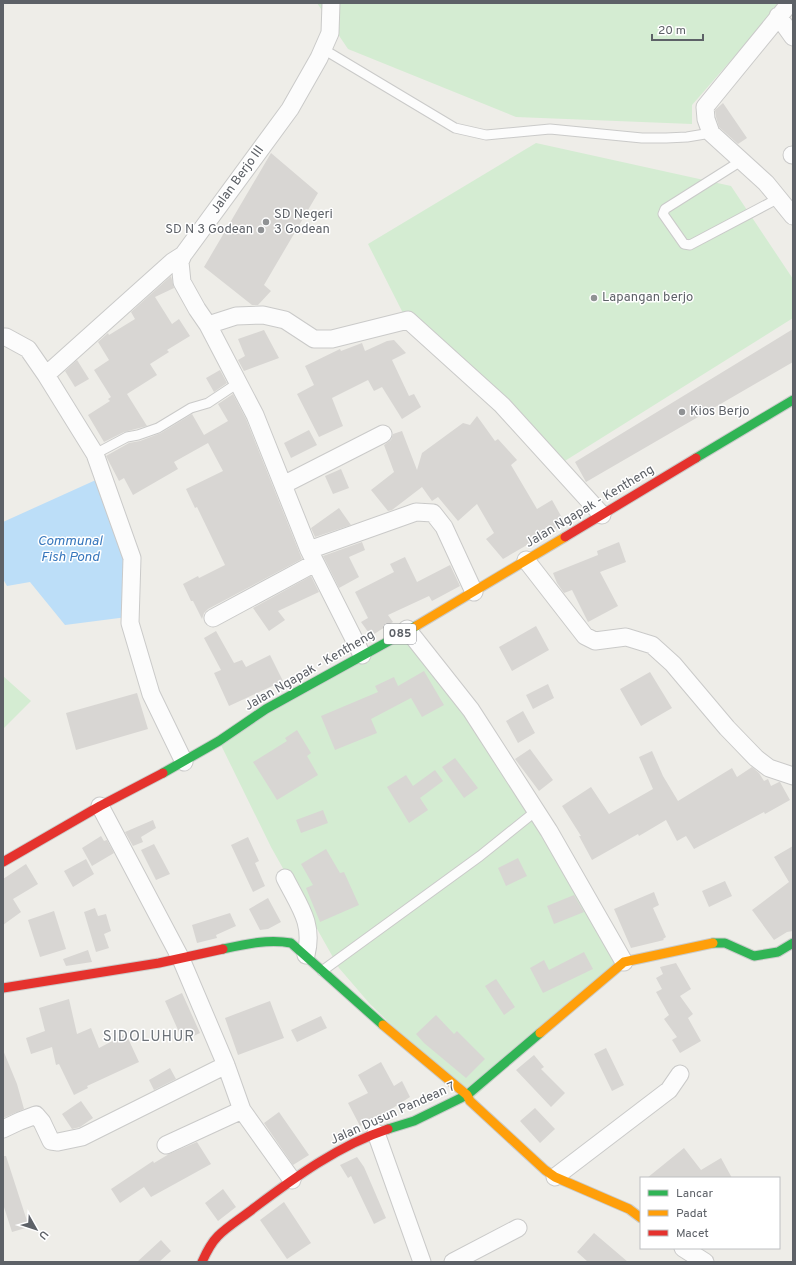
<svg xmlns="http://www.w3.org/2000/svg" width="796" height="1265" font-family="Overpass,sans-serif">
	<style>
		.green { fill: #d4ecd2 }
		.water { fill: #bcdef8 }
		.building { fill: #d8d6d3 }
		.lines { fill: none; stroke-linecap: round; stroke-linejoin: round }
		.lane-casing { stroke: #cacac9; stroke-width: 11 }
		.street-casing { stroke: #cacac9; stroke-width: 19 }
		.fast-casing { stroke: #cacbca; stroke-width: 11 }
		.slow-casing { stroke: #cacbca; stroke-width: 11 }
		.jam-casing { stroke: #cacbca; stroke-width: 11 }
		.lane { stroke: #fcfcfc; stroke-width: 9 }
		.street { stroke: #fcfcfc; stroke-width: 17 }
		.fast { stroke: #30b455; stroke-width: 9 }
		.slow { stroke: #ff9f0a; stroke-width: 9 }
		.jam { stroke: #e5322d; stroke-width: 9 }
		.poi-dot { fill: #909294; stroke: #fff; stroke-width: 1.5 }
		.labels { text-anchor: middle; dominant-baseline: central; stroke-width: 3; stroke-linejoin: round; paint-order: stroke }
		.shield { fill: #fff; stroke: #8e9095; stroke-width: 1 }
		.shield-label { font-size: 12px; font-weight: bold; fill: #5d6167 }
		.street-label { font-size: 13px; fill: #5d6167; stroke: #fff }
		.poi-label { font-size: 13px; fill: #5d6167; stroke: #fff; text-anchor: start }
		.water-label { font-size: 14px; font-style: italic; fill: #3777bd; stroke: #fff }
		.quarter-label { font-size: 15px; letter-spacing: 1px; fill: #6d7379; stroke: #fff }
	</style>
	<rect width="100%" height="100%" fill="#eeede8"/>
	<path class="green" d="M317,3H781L692,105V124L516,117L348,49Z
		M536,143L731,186L793,279V318L552,469L408,323L368,244Z
		M407,629L471,710L624,962L470,1101L370,1004L339,968L271,847L219,741Z
		M3,676L31,701L3,729Z"/>
	<path class="water" d="M98,479L128,558L127,617L65,625L30,582L7,586L3,579V522Z"/>
	<path class="building" d="M723,103L747,138L738,144L719,127L716,117L715,110Z
		M271,153L318,193L264,285L271,291L258,305H252L204,267Z
		M171,276L174,288L155,297L172,324L179,319L190,336L167,350L169,352L150,364L157,375L127,394L147,426L124,432L104,442L88,415L110,401L108,399L111,397L94,370L109,360L98,342L108,333L109,335L135,319L131,312Z
		M793,329V362L586,482L575,462Z
		M264,330L279,358L244,371L238,360L245,356L238,339Z
		M394,340L406,353L392,360L409,396L414,394L421,407L402,419L382,387L374,391L368,380L332,398L343,426L319,437L297,394L314,385L305,366L340,349L341,351L362,343L365,351L387,341Z
		M77,360L89,379L75,387L65,371Z
		M220,370L227,383L214,392L206,378Z
		M233,394L246,419L302,559L208,609L204,613L202,619L193,601H191L183,584L198,576L199,578L225,565L197,507L195,508L186,489L223,471L208,443L174,462L178,469L133,495L124,478L119,481L106,456L129,443L140,441L161,433L192,414L204,435L228,421L218,404Z
		M477,416L495,441L498,439L517,460L511,465L537,509L552,500L565,523L503,559L486,539L494,533L477,504L458,521L438,497L432,501L422,487L392,510L388,511L371,490L394,472L384,445L391,440L393,434L402,431L417,470L422,453L463,423L470,425Z
		M309,430L317,445L291,458L284,443Z
		M341,469L349,488L333,494L325,476Z
		M339,508L351,525L315,537L311,528Z
		M362,542L365,550L349,557L359,577L339,588L323,556Z
		M619,542L626,562L600,572L618,606L588,622L572,590L564,593L557,583L553,573L598,555L597,551Z
		M405,557L417,582L450,565L460,586L432,601L429,596L388,615L393,622L371,636L361,622L368,618L355,592L394,572L390,564Z
		M311,576L319,592L278,611L285,620L269,631L253,608Z
		M536,626L549,650L512,671L499,647Z
		M216,631L234,663L242,660L246,667L270,655L283,681L229,706L214,673L221,670L204,638Z
		M424,671L444,705L422,717L411,698L371,719L377,733L335,750L321,716L378,692L375,686L394,677L398,686Z
		M650,672L672,708L641,726L620,689Z
		M548,684L554,698L533,709L526,695Z
		M137,693L148,729L76,750L66,713Z
		M523,711L535,733L518,743L506,721Z
		M297,730L311,753L307,756L318,775L277,800L253,762L287,741L285,738Z
		M530,749L553,780L539,791L515,759Z
		M652,751L663,776L678,801L732,768L737,777L752,767L759,773L764,781L768,779L771,786L779,782H780L790,800L765,814L764,812L694,849L686,836L677,841L666,820L639,836L638,834L592,860L579,836H581L562,806L591,787L609,814L653,789L639,757Z
		M455,758L478,788L464,798L442,767Z
		M435,770L443,781L420,798L428,810L409,823L387,787L406,775L413,786Z
		M323,810L328,823L301,833L296,820Z
		M153,820L156,828L141,837L143,842L133,846L125,832Z
		M101,836L104,841L107,840L114,853L92,866L82,848Z
		M248,837L259,861L255,863L265,886L253,892L231,845Z
		M154,844L170,874L156,880L141,850Z
		M793,846V931L787,932L774,940L752,910L789,882L774,857Z
		M326,849L340,873L344,872L359,905L320,922L306,888L313,885L301,864Z
		M518,858L527,876L506,886L498,868Z
		M86,859L94,874L73,887L64,871Z
		M26,864L38,884L13,899L21,912L3,925V879Z
		M725,881L732,896L709,907L702,891Z
		M654,892L659,905L653,908L666,937L663,939L664,940L631,948L614,909Z
		M574,895L584,912L554,924L547,906Z
		M268,898L281,922L268,929L260,930L249,909Z
		M95,908L98,916L106,914L111,931L104,934L109,948L96,952L84,912Z
		M54,911L66,949L40,957L28,920Z
		M230,913L236,926L216,935L217,938L197,943L192,925Z
		M88,950L92,962L66,966L63,959Z
		M584,952L593,969L543,993L530,968L544,960L549,970Z
		M676,963L691,989L680,996L693,1014L688,1018L701,1041L680,1053L672,1040L677,1037L664,1019L669,1015L656,992L662,989L656,978L663,974L660,967Z
		M496,979L515,1007L504,1015L485,986Z
		M182,993L200,1033L183,1041L165,1001Z
		M69,999L77,1034L91,1028L99,1048L126,1034L139,1062L87,1086L88,1088L74,1095L59,1064L56,1065L52,1047L31,1054L26,1038L45,1031L39,1008Z
		M270,1001L284,1038L238,1055L225,1018Z
		M436,1015L454,1034L457,1031L485,1059L466,1078L424,1043L416,1034Z
		M321,1016L327,1028L297,1042L291,1030Z
		M606,1048L624,1085L612,1091L594,1054Z
		M3,1050L17,1084L24,1109L3,1118Z
		M534,1055L544,1067L541,1069L565,1093L551,1107L516,1070Z
		M381,1062L394,1086L402,1081L410,1097L382,1115V1114L360,1126L348,1103L368,1093L358,1075Z
		M170,1068L176,1079L154,1090L149,1080Z
		M81,1101L93,1118L80,1127L72,1129L62,1114Z
		M535,1108L555,1129L540,1143L520,1121Z
		M279,1112L309,1155L293,1165L264,1123Z
		M197,1142L211,1164L151,1197L144,1187L120,1203L111,1189L153,1161L154,1163L169,1154Z
		M684,1148L701,1170L721,1158L732,1178H647Z
		M3,1156H6L29,1227L12,1232L3,1204Z
		M357,1157L364,1167L386,1218L374,1224L351,1176L348,1178L340,1165Z
		M223,1189L236,1207L218,1221L205,1203Z
		M284,1202L311,1243L287,1259L260,1220Z
		M594,1233L628,1262H588L577,1252Z
		M161,1240L171,1251L159,1262H137Z"/>
	<g class="lines">
		<defs>
			<path id="lane" d="M323,49L455,128L486,135L550,129L642,138H666L687,137L711,133
				M741,161L665,209L663,214L684,244L690,245L779,198
				M95,454L127,437L138,435L158,428L191,408L208,403L238,383
				M322,971L480,856L536,811"/>
			<path id="street" d="M790,3L705,107L706,119L711,133L766,183L793,216
				M778,16L793,37
				M792,155H793
				M183,255L180,262L182,282L197,309L208,325L255,415L309,550L362,655
				M208,325L236,316L263,315L285,320L314,339H332L408,320L502,405L602,515
				M3,337H6L28,349L46,375L95,454L132,558L130,623L151,694L184,762
				M46,375L172,262L183,255L290,109L319,58L330,33L331,3
				M283,485L383,434
				M309,550L416,512L433,513L444,527L474,592
				M526,560L585,636L595,641L626,637L652,645L673,664L727,728L756,758L769,768L793,776
				M213,618L315,563
				M407,629L471,710L549,831L624,962
				M100,806L181,959L226,1065L242,1110L292,1180
				M285,878C299,906 314,923 306,955
				M3,1129L20,1121L36,1115L42,1122L51,1141L58,1142L82,1137L226,1065
				M376,1133L422,1262
				M166,1145L242,1110
				M555,1177L669,1090L680,1074
				M683,1248L705,1262
				M453,1262L518,1228"/>
			<path id="fast" d="M696,458L793,400
				M163,773L219,741L266,709L416,626
				M713,943H725L754,956L778,952L793,943
				M223,949C246,944 268,939 291,943L383,1025
				M388,1129L414,1121L467,1095L540,1033"/>
			<path id="slow" d="M416,626L565,537
				M383,1025L467,1095L470,1101L545,1170L555,1177L629,1209L641,1218
				M540,1033L624,962L713,943"/>
			<path id="jam" d="M565,537L696,458
				M3,862L100,806L163,773
				M3,988L159,963L223,949
				M202,1262C206,1253 210,1244 218,1236C228,1226 243,1217 254,1208C294,1178 339,1145 388,1129"/>
		</defs>
		<use href="#lane" class="lane-casing"/>
		<use href="#street" class="street-casing"/>
		<use href="#fast" class="fast-casing"/>
		<use href="#slow" class="slow-casing"/>
		<use href="#jam" class="jam-casing"/>
		<use href="#lane" class="lane"/>
		<use href="#street" class="street"/>
		<use href="#fast" class="fast"/>
		<use href="#slow" class="slow"/>
		<use href="#jam" class="jam"/>
	</g>
	<g class="poi-dot">
		<circle cx="266" cy="222" r="4"/>
		<circle cx="261" cy="230" r="4"/>
		<circle cx="594" cy="298" r="4"/>
		<circle cx="682" cy="412" r="4"/>
	</g>
	<g class="labels">
		<rect class="shield" x="384" y="624" width="32" height="20" rx="3"/>
		<g class="shield-label">
			<text x="400" y="634">085</text>
		</g>
		<g class="street-label">
			<text transform="translate(238 180) rotate(-54)">Jalan Berjo III</text>
			<text transform="translate(590 507) rotate(-31)">Jalan Ngapak - Kentheng</text>
			<text transform="translate(310 671) rotate(-30)">Jalan Ngapak - Kentheng</text>
			<text transform="translate(393 1114) rotate(-24)">Jalan Dusun Pandean 7</text>
		</g>
		<g class="poi-label">
			<text x="274" y="215">SD Negeri<tspan x="274" dy="15">3 Godean</tspan></text>
			<text x="253" y="230" text-anchor="end">SD N 3 Godean</text>
			<text x="602" y="298">Lapangan berjo</text>
			<text x="690" y="412">Kios Berjo</text>
		</g>
		<g class="water-label">
			<text x="70" y="541">Communal<tspan x="70" dy="16">Fish Pond</tspan></text>
		</g>
		<g class="quarter-label">
			<text x="149" y="1037">SIDOLUHUR</text>
		</g>
	</g>
	<rect width="796" height="1265" fill="none" stroke="#5d6167" stroke-width="8"/>
	<rect x="640" y="1177" width="140" height="72" fill="#ffffff" stroke="#bec0c2"/>
	<rect x="648" y="1190" width="20" height="6" fill="#30b455" stroke="#bec0c2"/>
	<text x="676" y="1197" font-size="12" fill="#5d6167">Lancar</text>
	<rect x="648" y="1210" width="20" height="6" fill="#ff9f0a" stroke="#bec0c2"/>
	<text x="676" y="1217" font-size="12" fill="#5d6167">Padat</text>
	<rect x="648" y="1230" width="20" height="6" fill="#e5322d" stroke="#bec0c2"/>
	<text x="676" y="1237" font-size="12" fill="#5d6167">Macet</text>
	<g transform="translate(36 1229) rotate(129)" stroke="#ffffff" stroke-width="3" paint-order="stroke">
	<path d="M0-3L7 15L0 10L-7 15Z" fill="#5d6167"/>
	<text y="-6" font-size="11" font-weight="bold" text-anchor="middle" fill="#5d6167">U</text>
	</g>
	<path d="M652 34v6h51v-6" fill="none" stroke="#5d6167" stroke-width="2"/>
	<text x="658" y="34" font-size="12" fill="#5d6167" stroke="#ffffff" stroke-width="3" paint-order="stroke">20 m</text>
</svg>
